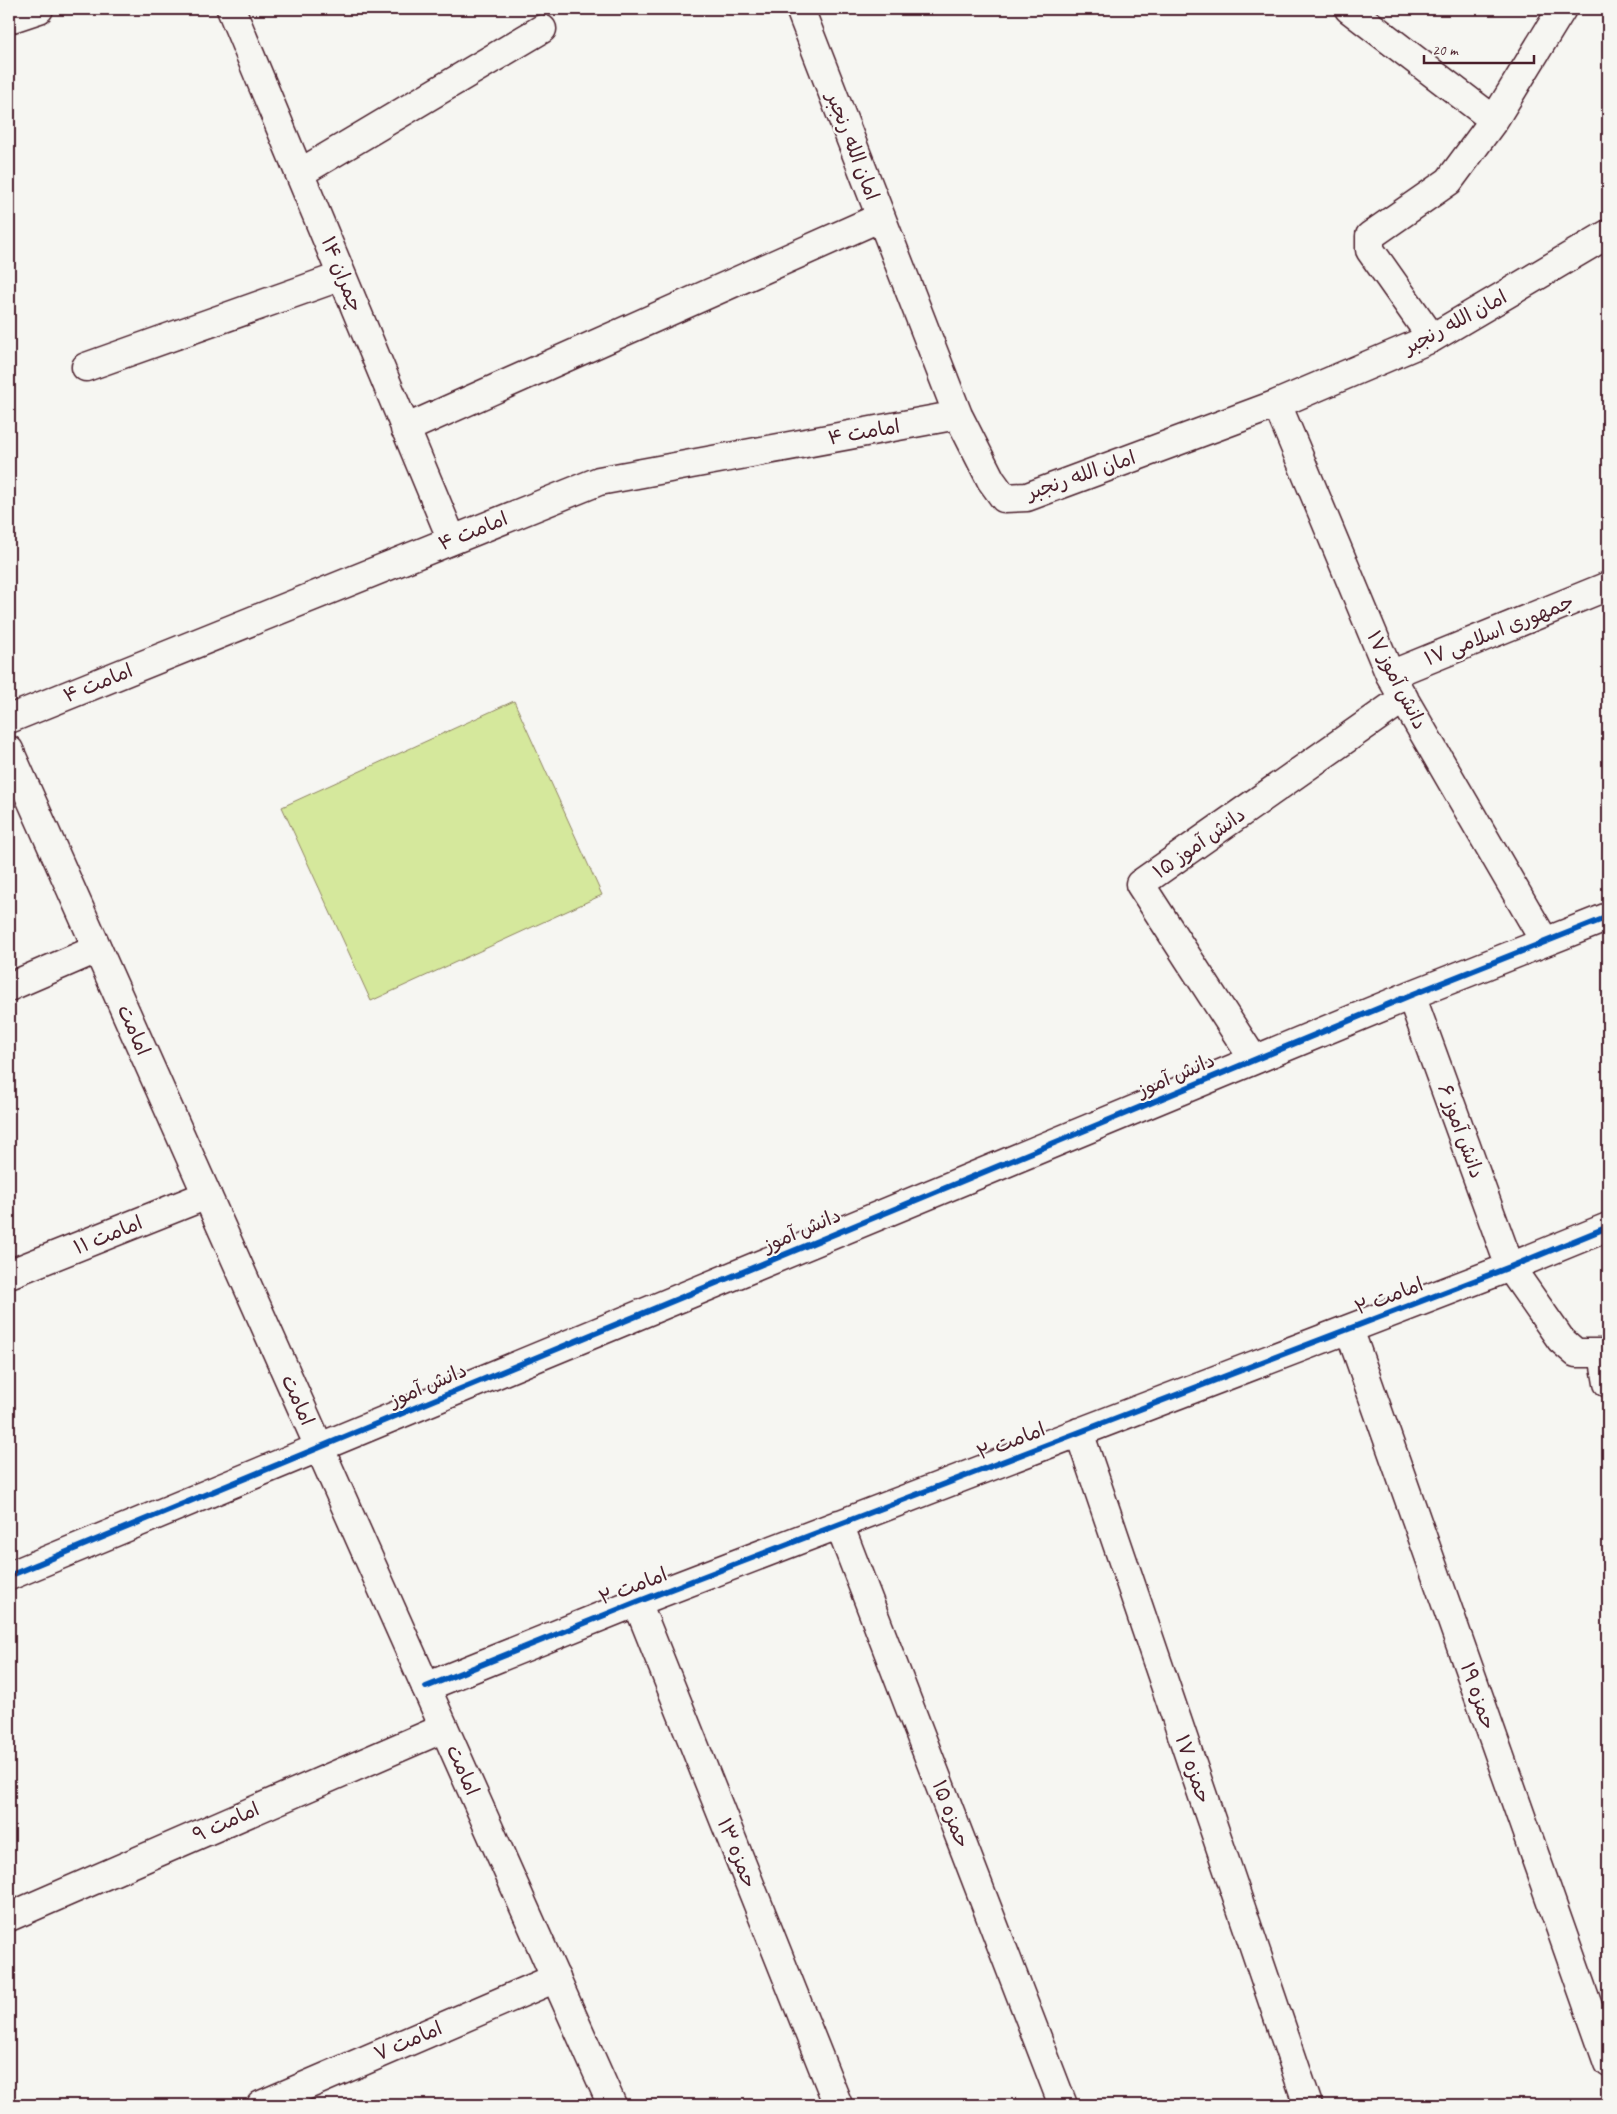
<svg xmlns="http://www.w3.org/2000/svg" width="1617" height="2114" font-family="Caveat,'Playpen Sans Arabic',sans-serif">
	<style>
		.green { fill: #d5e89c; stroke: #908464 }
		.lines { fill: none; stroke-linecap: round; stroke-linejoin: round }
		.minor-casing { stroke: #4a1f2b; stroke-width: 31 }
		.major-casing { stroke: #4a1f2b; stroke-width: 31 }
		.minor { stroke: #f6f6f2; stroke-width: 28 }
		.major { stroke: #f6f6f2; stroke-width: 28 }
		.cycleway-casing { stroke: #f6f6f2; stroke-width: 9 }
		.cycleway { stroke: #0057b8; stroke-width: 6 }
		.labels { text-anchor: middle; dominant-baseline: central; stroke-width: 4.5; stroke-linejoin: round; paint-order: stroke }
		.street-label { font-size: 20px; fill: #4a1f2b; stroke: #f6f6f2 }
	</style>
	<rect width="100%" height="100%" fill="#f6f6f2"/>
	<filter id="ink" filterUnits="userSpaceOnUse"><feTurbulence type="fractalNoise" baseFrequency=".02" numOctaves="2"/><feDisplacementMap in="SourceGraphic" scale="10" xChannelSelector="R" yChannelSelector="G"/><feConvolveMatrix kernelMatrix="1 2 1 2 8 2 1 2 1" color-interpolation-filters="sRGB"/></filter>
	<g filter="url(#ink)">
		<path class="green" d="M514,701L602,895L371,1001L282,807Z"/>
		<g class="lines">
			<defs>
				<path id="minor" d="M231,9L452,540
					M800,9L958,415L991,480L1004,498L1027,497L1277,404L1432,338L1608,234
					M1349,9L1494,120
					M300,173L542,29
					M1432,338L1370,250V236L1449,181L1494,120L1562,9
					M86,367L342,276
					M1277,404L1390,675L1545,942
					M405,429L881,217
					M1390,675L1608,586
					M9,719L599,481L958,415
					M9,987L97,949
					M1411,995L1510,1267L1561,1340L1576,1353H1608
					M1254,1060L1140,884L1404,698
					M9,1274L207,1195
					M1349,1329L1608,2063
					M1603,1354L1608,1383
					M1079,1432L1308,2105
					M839,1524L1063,2105
					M9,1576L1411,995L1608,917
					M637,1602L838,2105
					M426,1687L637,1602L1510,1267L1608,1227
					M9,1917L444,1728
					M261,2105L556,1978"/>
				<path id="major" d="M9,19L39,9
					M9,750L612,2105"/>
			</defs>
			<use href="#minor" class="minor-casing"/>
			<use href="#major" class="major-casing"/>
			<use href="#minor" class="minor"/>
			<use href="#major" class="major"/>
			<defs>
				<path id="cycleway" d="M9,1576L1411,995L1608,917
					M426,1687L637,1602L1510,1267L1608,1227"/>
			</defs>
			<use href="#cycleway" class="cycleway-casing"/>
			<use href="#cycleway" class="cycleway"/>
		</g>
	</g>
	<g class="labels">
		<g class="street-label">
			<text transform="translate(853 146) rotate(69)">امان الله رنجبر</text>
			<text transform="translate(342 274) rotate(68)">چمران ۱۴</text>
			<text transform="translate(1455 322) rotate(-28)">امان الله رنجبر</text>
			<text transform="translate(864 432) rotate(-10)">امامت ۴</text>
			<text transform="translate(1081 475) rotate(-19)">امان الله رنجبر</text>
			<text transform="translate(473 531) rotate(-22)">امامت ۴</text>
			<text transform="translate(1499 630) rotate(-22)">جمهوری اسلامی ۱۷</text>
			<text transform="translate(1397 680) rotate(63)">دانش آموز ۱۷</text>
			<text transform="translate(98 683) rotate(-22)">امامت ۴</text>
			<text transform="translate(1199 843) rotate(-35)">دانش آموز ۱۵</text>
			<text transform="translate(134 1030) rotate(66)">امامت</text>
			<text transform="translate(1176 1075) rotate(-23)">دانش آموز</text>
			<text transform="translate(1461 1131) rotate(70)">دانش آموز ۶</text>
			<text transform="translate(802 1230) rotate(-23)">دانش آموز</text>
			<text transform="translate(108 1235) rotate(-22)">امامت ۱۱</text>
			<text transform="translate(1389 1296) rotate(-21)">امامت ۲</text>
			<text transform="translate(428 1385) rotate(-23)">دانش آموز</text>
			<text transform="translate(298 1400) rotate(66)">امامت</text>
			<text transform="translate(1011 1441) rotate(-21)">امامت ۲</text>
			<text transform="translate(633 1586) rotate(-21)">امامت ۲</text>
			<text transform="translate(1478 1696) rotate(71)">حمزه ۱۹</text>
			<text transform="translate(1193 1769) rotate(71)">حمزه ۱۷</text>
			<text transform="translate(463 1770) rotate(66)">امامت</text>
			<text transform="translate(951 1814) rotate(69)">حمزه ۱۵</text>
			<text transform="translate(226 1822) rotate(-24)">امامت ۹</text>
			<text transform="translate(737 1853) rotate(68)">حمزه ۱۳</text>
			<text transform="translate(408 2041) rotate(-23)">امامت ۷</text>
		</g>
	</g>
	<rect width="1617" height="2114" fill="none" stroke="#f6f6f2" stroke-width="30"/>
	<rect x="15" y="15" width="1587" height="2084" fill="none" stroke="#4a1f2b" stroke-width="2" filter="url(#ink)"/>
	<path d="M1424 55v8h110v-8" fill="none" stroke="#4a1f2b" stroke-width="2.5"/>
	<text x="1432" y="55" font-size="15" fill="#4a1f2b" stroke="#f6f6f2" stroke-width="4" paint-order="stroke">20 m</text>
</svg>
